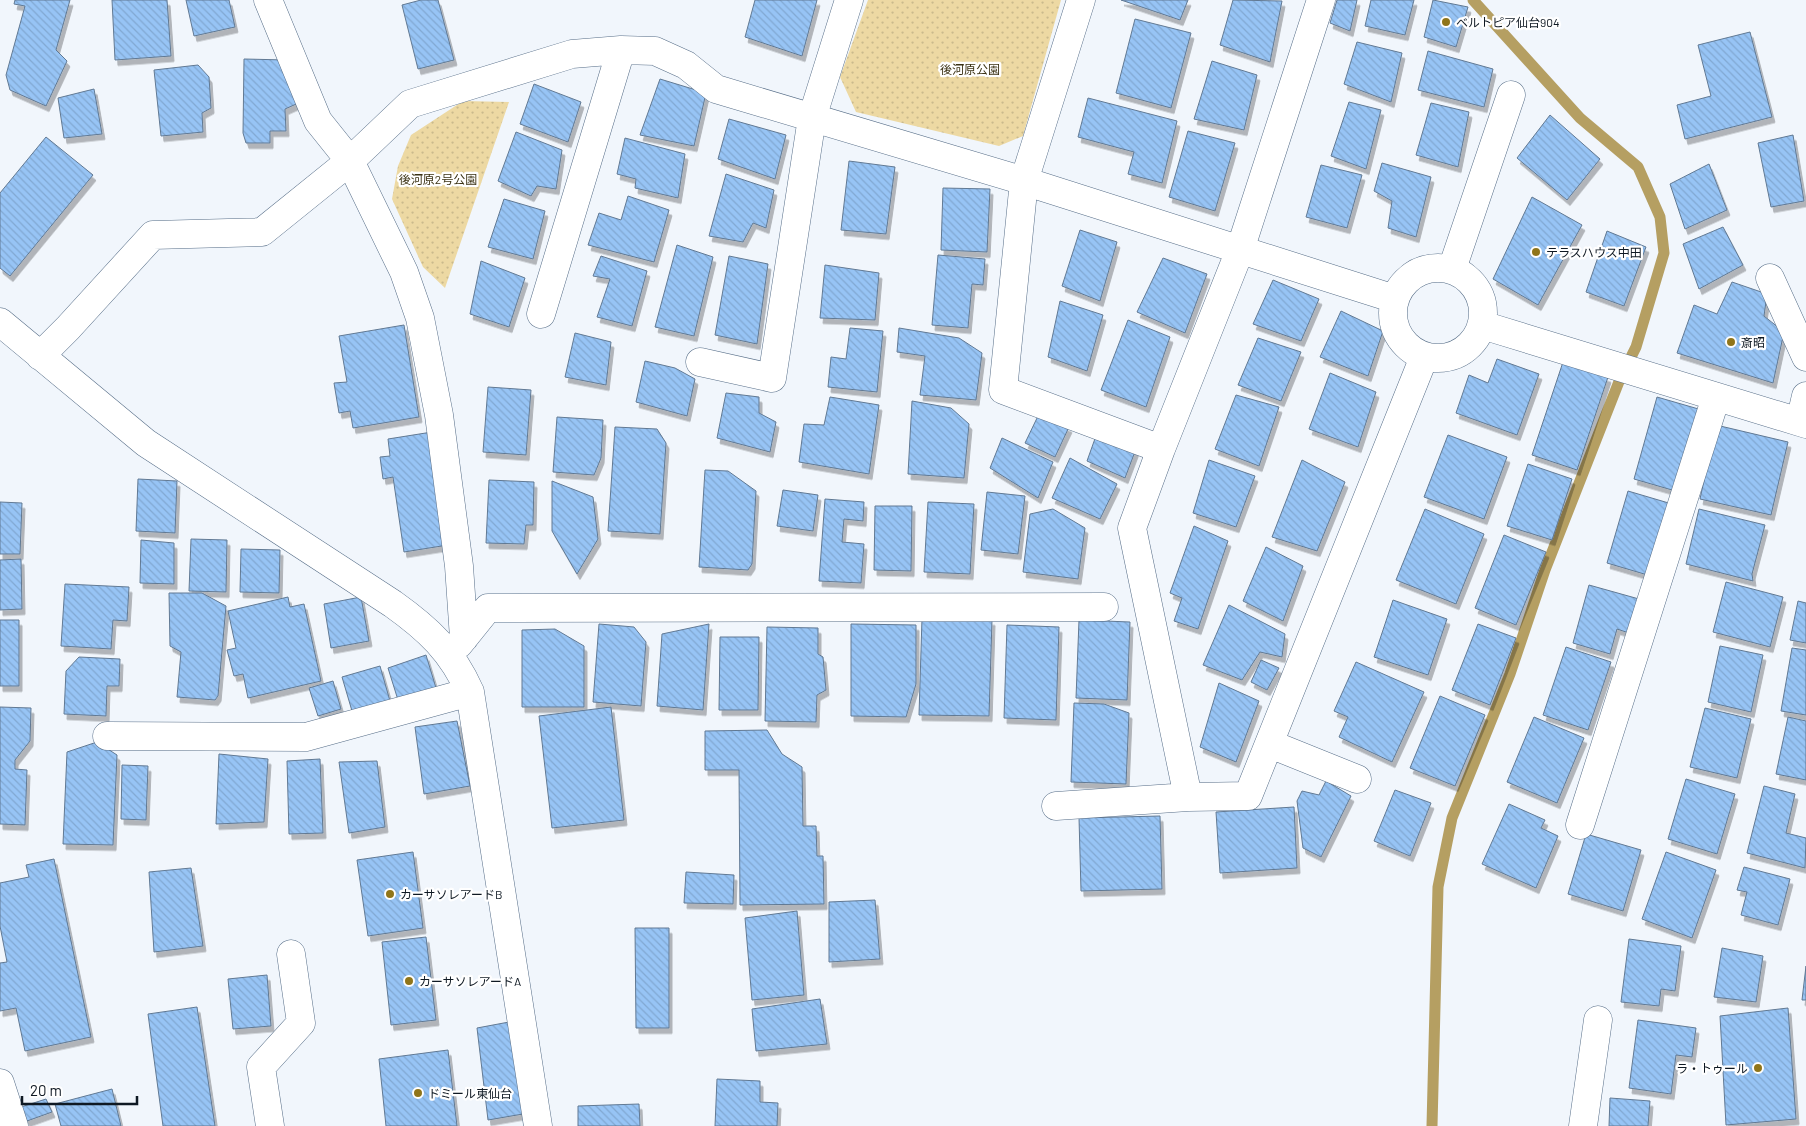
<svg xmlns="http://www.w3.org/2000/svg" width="1806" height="1126" font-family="Barlow,'Noto Sans JP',sans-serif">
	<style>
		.park { fill: url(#park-dots) }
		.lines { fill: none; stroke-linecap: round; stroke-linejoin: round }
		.stream { stroke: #b59f62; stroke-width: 11 }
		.building { fill: url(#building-back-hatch); stroke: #617993; filter: url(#shadow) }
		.minor-casing { stroke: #576e88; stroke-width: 29 }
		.minor { stroke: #fff; stroke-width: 28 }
		.poi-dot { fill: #90751a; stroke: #fff; stroke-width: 2 }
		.labels { text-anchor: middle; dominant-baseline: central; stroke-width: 4.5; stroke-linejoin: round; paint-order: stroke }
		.poi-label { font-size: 12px; fill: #0f1923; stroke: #fff; text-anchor: start }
		.park-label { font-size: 12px; fill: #3b3215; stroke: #fff }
	</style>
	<defs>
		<pattern id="park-dots" width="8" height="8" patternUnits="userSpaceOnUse" patternTransform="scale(1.25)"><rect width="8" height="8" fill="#edd9a3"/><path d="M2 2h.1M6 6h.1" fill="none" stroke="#caba8c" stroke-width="1.8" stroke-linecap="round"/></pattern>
		<pattern id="building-back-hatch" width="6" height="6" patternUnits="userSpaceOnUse" patternTransform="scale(1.25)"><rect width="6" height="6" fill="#97c4f5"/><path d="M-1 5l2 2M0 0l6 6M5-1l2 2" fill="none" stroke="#81a8d2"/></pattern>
		<filter id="shadow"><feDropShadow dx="3" dy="5.5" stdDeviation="0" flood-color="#0004"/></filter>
	</defs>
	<rect width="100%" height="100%" fill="#f1f6fc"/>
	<path class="park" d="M868,0H1061L1023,136L999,146L856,112L840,77Z
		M463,101L509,102L445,288L423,267L392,199L398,166L411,135Z"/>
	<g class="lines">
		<path class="stream" d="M1432,1126L1438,887L1452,818L1510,674L1545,570L1620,379L1636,347L1664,253L1660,217L1638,167L1580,118L1473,0"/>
	</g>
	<path class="building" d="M15,0H70L56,50L67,61L46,106L10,90L6,75L25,6L14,4Z
		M112,0H167L171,56L115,60Z
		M186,0H229L235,27L194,36Z
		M421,0H438L454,60L418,69L402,5Z
		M755,0H817L802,56L745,37Z
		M1121,0H1188L1180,20Z
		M1233,0L1282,1L1270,62L1220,45Z
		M1337,0H1357L1350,31L1330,23Z
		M1371,0H1414L1405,35L1365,26Z
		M1433,0L1468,7L1456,47L1424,37Z
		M1135,19L1191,33L1171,108L1116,93Z
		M1750,32L1772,117L1685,139L1677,105L1711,96L1698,45Z
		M1357,42L1402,53L1391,102L1344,84Z
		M1428,51L1493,69L1484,107L1418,90Z
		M244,59L286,60L303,101L285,109L286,131H270V143H246L243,133Z
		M1212,61L1257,75L1244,130L1194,119Z
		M198,65L209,77L211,108L202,113L203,132L161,136L154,70Z
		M660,79L706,93L694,146L640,135Z
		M534,84L581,102L568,142L520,124Z
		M94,89L102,134L64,138L58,98Z
		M1088,98L1177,121L1162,183L1128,174L1134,152L1078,137Z
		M1349,102L1381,110L1366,169L1331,156Z
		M1431,103L1469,112L1458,167L1416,155Z
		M1550,115L1600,159L1567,200L1517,158Z
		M729,119L786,135L775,179L718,159Z
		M1188,131L1235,143L1215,211L1169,197Z
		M516,132L562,150L556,189L537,186L531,196L498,181Z
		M1793,135L1804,201L1771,207L1758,143Z
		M46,137L93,175L10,276L0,268V193Z
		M625,138L685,154L678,198L635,188L636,179L617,174Z
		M849,161L895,167L886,234L841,230Z
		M1382,163L1431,177L1416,237L1388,228L1392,201L1374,191Z
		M1709,164L1727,210L1685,229L1670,184Z
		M1321,165L1362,175L1347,228L1306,217Z
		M726,174L774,190L766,228L753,223L743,242L709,236Z
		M943,188L990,189L987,252L941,250Z
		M628,196L669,210L654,262L588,245L599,213L621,220Z
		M1532,197L1582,225L1538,305L1493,279Z
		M504,199L545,211L533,259L488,247Z
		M1723,227L1743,265L1699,289L1683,244Z
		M1080,230L1117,242L1100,301L1062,286Z
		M1607,231L1646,247L1624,306L1586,292Z
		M677,245L713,257L694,336L655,327Z
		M938,255L985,259L983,285L972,284L968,328L932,325Z
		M601,256L647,271L632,326L597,317L610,279L593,276Z
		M729,256L768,264L757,344L715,335Z
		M1163,258L1207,274L1185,333L1137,312Z
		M481,261L525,278L509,327L470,314Z
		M825,265L879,273L875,320L820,318Z
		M1273,280L1319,299L1301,341L1253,324Z
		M1732,282L1767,294L1764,316L1784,332L1773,383L1677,353L1694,305L1717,314Z
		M1060,301L1103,315L1087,371L1048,357Z
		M1341,311L1383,331L1368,376L1320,357Z
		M1128,320L1170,337L1146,407L1101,390Z
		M404,325L419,417L353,428L350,411L339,413L334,383L347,382L339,336Z
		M850,328L883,331L877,392L828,387L831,357L846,359Z
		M899,328L959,338L982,353L976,400L920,395L925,356L897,352Z
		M575,333L611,342L606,385L565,377Z
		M1258,338L1301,352L1281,401L1238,385Z
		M1497,359L1539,374L1517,435L1456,413L1469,375L1488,383Z
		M645,361L675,368L695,379L687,416L636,402Z
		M1563,362L1608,377L1577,470L1532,455Z
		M1330,373L1376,392L1358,447L1309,429Z
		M488,387L531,390L526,455L483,452Z
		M726,393L759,397V413L776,422L770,452L717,438Z
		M1236,395L1279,407L1259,466L1215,449Z
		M830,397L879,405L869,474L799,462L804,424L824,425Z
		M1657,397L1702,410L1679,492L1634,479Z
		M912,401L951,408L969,424L964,478L908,474Z
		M1038,416L1069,427L1055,457L1025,443Z
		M557,417L603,420L601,458L594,475L553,472Z
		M1716,425L1788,442L1771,515L1700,499Z
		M615,427L657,429L666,443L660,534L608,531Z
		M432,432L448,545L404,552L393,477L383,479L380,457L390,456L388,439Z
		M1097,433L1136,449L1125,478L1087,461Z
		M1448,435L1507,457L1484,519L1424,497Z
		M1002,438L1053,462L1038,498L990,468Z
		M1070,458L1117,484L1100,519L1052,498Z
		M1209,460L1255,476L1236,527L1193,513Z
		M1302,460L1345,482L1317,551L1272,537Z
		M1528,464L1572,479L1552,540L1507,526Z
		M705,470L728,471L756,491L752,564L748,570L699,567Z
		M138,479L177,481L175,533L136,531Z
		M489,480L534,482L533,525H526L524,544L486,543Z
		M552,481L593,497L598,539L577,574L552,531Z
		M783,490L818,495L813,531L777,526Z
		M1628,491L1672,504L1651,576L1607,563Z
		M987,492L1025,496L1018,554L981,550Z
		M825,499L864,502L863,521L844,519L842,542L864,544L861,583L819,581Z
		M0,502L22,503L20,554H0Z
		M928,502L974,504L970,574L924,572Z
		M875,506H912L911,571L874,570Z
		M1053,509L1085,528L1078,579L1023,572L1030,514Z
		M1425,509L1484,534L1456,604L1396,580Z
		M1699,509L1765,525L1752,574L1753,581L1686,564Z
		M1194,526L1228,541L1198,629L1174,621L1182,598L1170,593Z
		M1504,535L1546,552L1516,625L1475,608Z
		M191,539L227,540L226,592L189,591Z
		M141,540L174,543V584L140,583Z
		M1266,547L1303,566L1283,621L1243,601Z
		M241,549L280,550L279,593L240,592Z
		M21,559L22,609L0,610V560Z
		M1726,582L1783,597L1770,647L1713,632Z
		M65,584L129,587L127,621L113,620L111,649L61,646Z
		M1589,585L1639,599L1629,633L1617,629L1610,654L1573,643Z
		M169,593H202L226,606L218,696L215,700L177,697L181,652L170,646Z
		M288,597L290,607L304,604L321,681L248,698L243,674L234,676L227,650L236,648L228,611Z
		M361,597L369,641L331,648L324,604Z
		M1393,600L1447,619L1428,675L1374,657Z
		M1798,601L1806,603V643L1790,640Z
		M1229,605L1285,634L1282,657L1260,652L1242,680L1203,665Z
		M922,618L992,620L989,716L919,715Z
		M0,620H19V686H0Z
		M1079,620L1130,622L1127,700L1076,698Z
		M599,624L634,627L646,642L641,706L593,702Z
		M709,624L703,710L657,706L662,634Z
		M851,624L916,625V684L906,717L851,716Z
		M1478,624L1516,638L1490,705L1452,690Z
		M1007,625L1059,627L1056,720L1004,718Z
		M767,627L818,628V654L823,657L826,690L817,695L816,722L765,721Z
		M555,629L584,646V707H522V630Z
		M720,637H759L758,710H719Z
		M1720,646L1763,655L1751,712L1708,702Z
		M1566,647L1611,662L1588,730L1543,715Z
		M1792,648L1806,650V715L1781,711Z
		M426,655L436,688L398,700L388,668Z
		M79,657L120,659L119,686H107L106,716L64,714L66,671Z
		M1261,660L1279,668L1267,690L1251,682Z
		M1356,662L1424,692L1392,762L1339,737L1348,717L1334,711Z
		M380,666L390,701L352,711L342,677Z
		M333,681L341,709L318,716L309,688Z
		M1219,683L1259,701L1236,762L1200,747Z
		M1440,696L1485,715L1455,786L1410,768Z
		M1074,703L1104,704L1129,713L1126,784L1071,782Z
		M0,707L31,708L30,741L15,760V769L27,770L25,825L0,824Z
		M611,707L624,820L552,828L539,716Z
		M1705,708L1751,719L1737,778L1690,767Z
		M1534,717L1584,738L1557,803L1507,782Z
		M1788,717L1806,721V780L1776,774Z
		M457,721L470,786L424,794L415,727Z
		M767,730L782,754L802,767L803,826H816L817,856H823L824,904L740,905L739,770H705V731Z
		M97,742L117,755L113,845L63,844L67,752Z
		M219,754L268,759L264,822L216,824Z
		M320,759L323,833L289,834L287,761Z
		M377,761L385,827L349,833L339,762Z
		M122,765L148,766L146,820L121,819Z
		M1686,779L1735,794L1717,854L1668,839Z
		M1326,781L1351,796L1321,857L1303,848L1297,801L1302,791L1319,795Z
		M1764,786L1795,794L1786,833L1806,838L1805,868L1747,853Z
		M1395,790L1431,803L1410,856L1374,841Z
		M1509,804L1545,820L1541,828L1558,836L1536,888L1482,864Z
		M1294,807L1297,868L1220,873L1216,812Z
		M1160,816L1162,889L1081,891L1079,818Z
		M1586,834L1641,850L1623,911L1568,894Z
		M413,852L423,928L368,936L357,860Z
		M1666,852L1716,870L1692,938L1642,919Z
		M54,859L91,1037L25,1051L16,1008L0,1011V963L7,962L0,926V883L29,877L26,865Z
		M1744,867L1790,879L1778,925L1741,915L1747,892L1737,890Z
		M191,868L203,946L154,952L149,872Z
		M686,872L734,875L733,904L684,903Z
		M875,900L880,959L829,962V902Z
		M797,911L804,995L752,1000L745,918Z
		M635,928H669V1028H636Z
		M426,937L436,1020L391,1025L382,942Z
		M1629,939L1681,946L1675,991L1661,989L1659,1006L1621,1002Z
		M1722,948L1763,956L1756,1002L1714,997Z
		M1806,966V1000H1802Z
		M267,975L271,1026L233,1029L228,979Z
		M820,999L827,1044L756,1051L752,1009Z
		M197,1007L215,1126H163L148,1014Z
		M1788,1008L1796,1119L1726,1125L1720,1016Z
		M1638,1020L1696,1028L1692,1057L1676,1055L1671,1094L1629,1088Z
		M509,1022L523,1114L488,1120L477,1028Z
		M448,1050L457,1126H386L379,1059Z
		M717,1079L760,1081V1102L778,1103L777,1126H715Z
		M112,1089L121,1126H61L55,1104Z
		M1610,1098L1650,1101L1648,1126H1609Z
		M46,1099L52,1112L27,1121L21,1107Z
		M639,1104L640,1126H578V1106Z"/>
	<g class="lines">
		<defs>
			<path id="minor" d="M268,0L318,121L350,161L410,104L572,54L621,50L655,51L686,65L716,89L1024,181L1395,299
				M1081,0L1024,181L1003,390L1161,449L1240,250L1321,0
				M1393 313a45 45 0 1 1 90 0a45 45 0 1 1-90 0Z
				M1452,269L1511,95
				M1770,278L1806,357
				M541,314L621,50
				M0,322L146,443L393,604C428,629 452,651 470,692L538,1126
				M1482,325L1806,424
				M40,356L68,328L153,235L262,232L350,161L404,272L420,318L439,415L459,566L464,638
				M700,362L772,378L812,118L849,0
				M1800,422L1806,396
				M1161,449L1132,528L1188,797L1248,796L1424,357
				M459,644L488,608L1104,607
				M107,736L306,737L470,692
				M1270,744L1357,779
				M1056,806L1188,797
				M1580,825L1716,397
				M0,1083L14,1126
				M270,1126L261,1067L301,1023L291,954
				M1583,1126L1598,1020"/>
		</defs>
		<use href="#minor" class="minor-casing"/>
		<use href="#minor" class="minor"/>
	</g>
	<g class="poi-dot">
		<circle cx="1446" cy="22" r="5"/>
		<circle cx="1536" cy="252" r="5"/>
		<circle cx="1731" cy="342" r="5"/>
		<circle cx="390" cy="894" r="5"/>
		<circle cx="409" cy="981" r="5"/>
		<circle cx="1758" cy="1068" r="5"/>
		<circle cx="418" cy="1093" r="5"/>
	</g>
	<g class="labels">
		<g class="poi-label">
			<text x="1456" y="22">ベルトピア仙台904</text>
			<text x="1546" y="252">テラスハウス中田</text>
			<text x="1741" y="342">斎昭</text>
			<text x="400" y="894">カーサソレアードB</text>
			<text x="419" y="981">カーサソレアードA</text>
			<text x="1748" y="1068" text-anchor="end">ラ・トゥール</text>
			<text x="428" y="1093">ドミール東仙台</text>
		</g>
		<g class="park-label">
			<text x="970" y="69">後河原公園</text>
			<text x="438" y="179">後河原2号公園</text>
		</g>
	</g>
	<path d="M22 1096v8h115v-8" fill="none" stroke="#0f1923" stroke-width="2.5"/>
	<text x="30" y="1096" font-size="15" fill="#0f1923" stroke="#ffffff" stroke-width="4" paint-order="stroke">20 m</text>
</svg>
